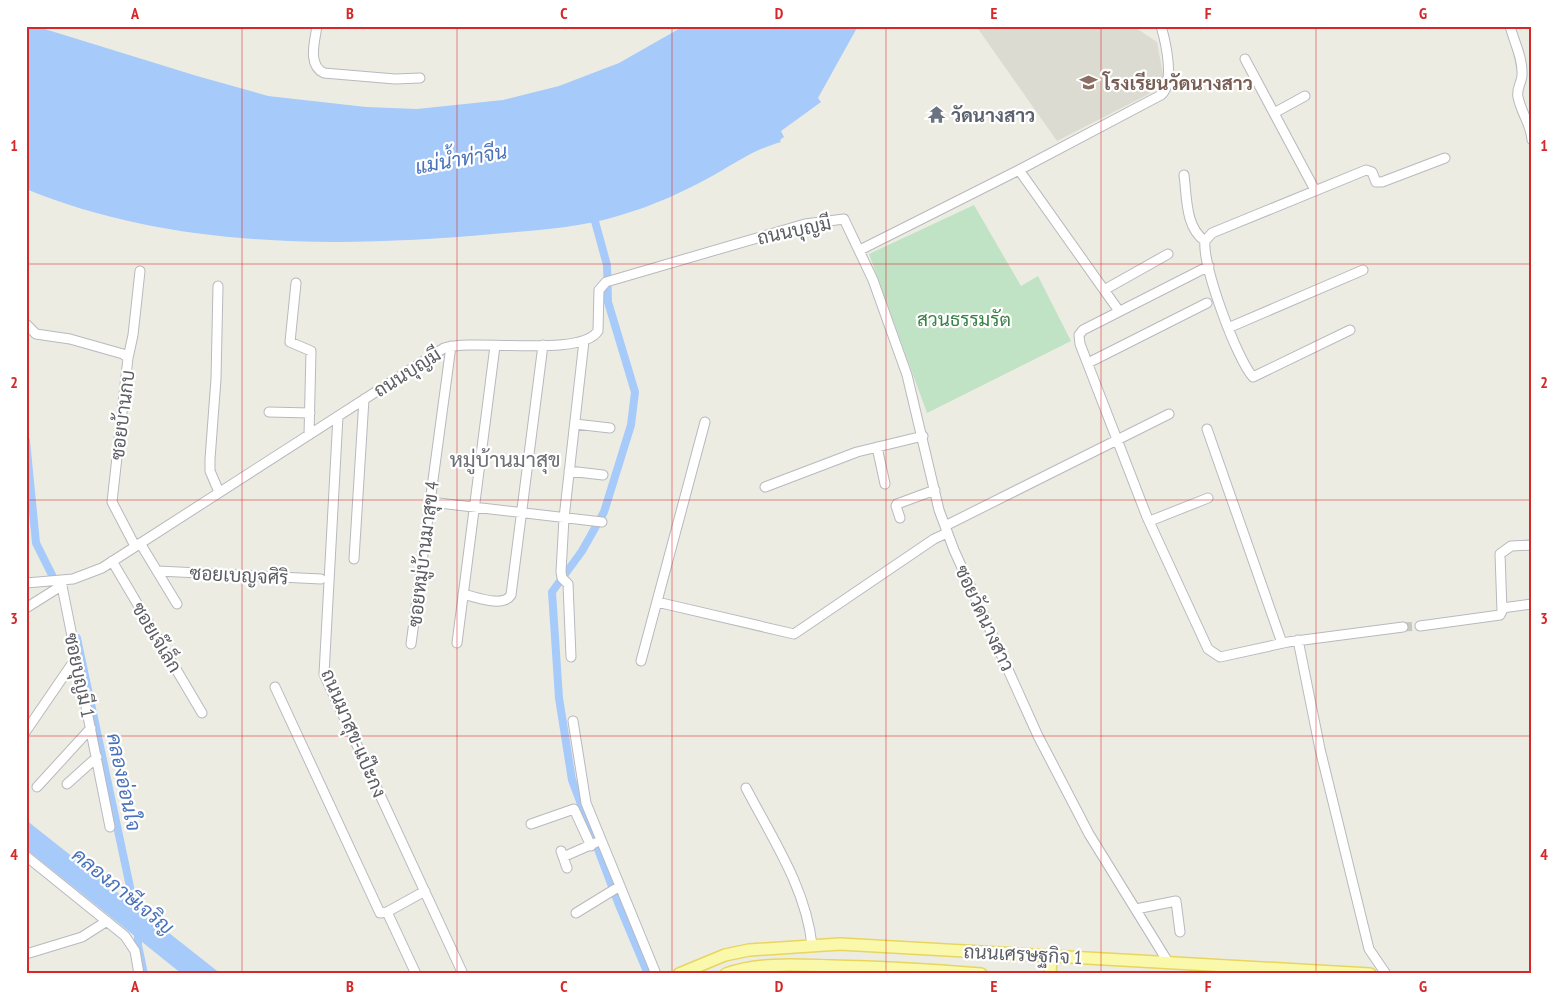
<svg xmlns="http://www.w3.org/2000/svg" width="1558" height="1000" font-family="'PT Sans Narrow',Sarabun,sans-serif">
	<style>
		.education { fill: #dcdbd1 }
		.green { fill: #c0e3c5 }
		.water { fill: #a6cafa }
		.lines { fill: none; stroke-linecap: round; stroke-linejoin: round }
		.canal { stroke: #a6cafa; stroke-width: 8 }
		.minor-tunnel { stroke: #c8c8c3; stroke-width: 9; stroke-dasharray: 9 4.5; stroke-linecap: butt }
		.minor-casing { stroke: #b8b9be; stroke-width: 11 }
		.major-casing { stroke: #e8d560; stroke-width: 14 }
		.minor { stroke: #fff; stroke-width: 9 }
		.major { stroke: #faf8aa; stroke-width: 11 }
		.grid { fill: none; stroke: #d62828; stroke-width: 1; stroke-opacity: 0.55 }
		.labels { text-anchor: middle; dominant-baseline: central; stroke-width: 4.5; stroke-linejoin: round; paint-order: stroke }
		.education-label { font-size: 19px; font-weight: bold; fill: #785e54; stroke: #fff; text-anchor: start }
		.worship-label { font-size: 19px; font-weight: bold; fill: #5b616d; stroke: #fff; text-anchor: start }
		.street-label { font-size: 19px; fill: #5b5d62; stroke: #fff }
		.park-label { font-size: 19px; fill: #3a8247; stroke: #fff }
		.water-label { font-size: 20px; font-style: italic; fill: #4a72bb; stroke: #fff }
		.quarter-label { font-size: 21px; fill: #6c6f74; stroke: #fff }
		.neatline { fill: none; stroke: #d62828; stroke-width: 2 }
		.grid-label { font-size: 16px; text-anchor: middle; font-weight: bold; fill: #d62828 }
	</style>
	<rect width="100%" height="100%" fill="#edece3"/>
	<path class="education" d="M976,26H1133L1157,42L1164,80L1159,87L1145,96L1057,141Z"/>
	<path class="green" d="M974,205L1021,286L1038,276L1071,341L927,413L869,254Z"/>
	<path class="water" d="M26,26H35L197,76L268,96L366,107L417,109L503,100L559,86L619,63L684,26H858L818,98L821,102L781,131L784,137L780,140L781,142C753,150 739,161 714,175C685,191 653,206 621,215C580,228 536,230 493,234C339,248 172,249 26,189Z
		M26,820L221,974H182L26,849Z"/>
	<g class="lines">
		<path class="canal" d="M593,214L607,265L608,302L635,392L631,425L604,512L582,551L552,592L559,698L572,780L619,905L648,974
			M26,441L36,543L52,575
			M77,638L136,915
			M138,929V945L144,974"/>
		<path class="minor-tunnel" d="M1403,627L1420,626"/>
		<defs>
			<path id="minor" d="M317,26C315,41 307,65 324,73L395,79L420,78
				M1510,26C1514,42 1523,58 1522,75C1522,82 1516,89 1518,97C1521,113 1531,124 1532,140
				M1245,59L1315,190
				M1274,113L1305,96
				M1019,170L1119,311
				M1184,175C1187,197 1185,227 1205,241
				M860,250L1019,170L1161,95C1175,83 1166,43 1161,26
				M1209,266L1083,330L1079,335L1080,344L1147,517L1208,649L1220,657L1288,642L1403,627
				M296,283L290,342L311,351L309,435
				M218,286L216,379L210,459V471L219,492
				M1104,290L1168,254
				M26,324L36,334L70,339L123,354L128,358L112,502L135,546
				M1228,328L1363,270
				M1350,330L1253,377C1237,360 1202,265 1205,241L1212,233L1366,170L1372,172L1376,182H1382L1445,158
				M128,358L133,335L140,271
				M1088,363L1207,303
				M269,412L310,413
				M338,416L324,674L463,974
				M575,424L610,428
				M1207,429L1282,643
				M877,447L885,484
				M569,471L603,475
				M765,487L857,452L923,436
				M430,502L602,522
				M900,518L896,506L897,504L935,490
				M1150,521L1208,498
				M945,526L1169,414
				M140,543L177,604
				M354,559L364,399
				M112,561L202,713
				M158,571L321,579
				M61,581L110,827
				M26,583L73,579L102,568L444,348C476,338 580,358 598,331L599,290L606,282L805,224L844,219L873,280L907,375L939,510L954,550L1038,736L1063,784L1089,834L1168,962
				M463,594C476,597 503,608 511,595L543,345
				M657,602L794,634L934,539L947,533
				M26,608L61,586
				M1502,608L1532,604
				M1420,626L1500,615L1502,611L1500,554L1511,546L1532,545
				M1298,640L1320,749L1369,949L1386,974
				M457,643L495,346
				M411,644L451,346
				M571,657L568,584L562,578L561,572L564,518L584,341
				M641,661L705,422
				M275,687L380,913L387,912L425,891
				M573,721L586,803L656,974
				M26,731L76,658
				M67,784L97,757
				M37,787L91,728
				M746,788C772,838 806,888 812,945
				M531,824L574,809L591,846
				M561,851L567,868
				M26,856L125,936L135,951L139,974
				M563,857L595,843
				M1136,909L1176,901L1180,932
				M387,912L416,974
				M576,913L620,886
				M26,954L82,937L107,921"/>
			<path id="major" d="M679,974L725,955L749,950L840,944L1370,974
				M726,974C759,962 798,965 832,966C882,967 932,970 981,974
				M1050,974L1051,955"/>
		</defs>
		<use href="#minor" class="minor-casing"/>
		<use href="#major" class="major-casing"/>
		<use href="#minor" class="minor"/>
		<use href="#major" class="major"/>
	</g>
	<path class="grid" d="M242,26V974M457,26V974M672,26V974M886,26V974M1101,26V974M1316,26V974M26,264H1532M26,500H1532M26,736H1532"/>
	<defs>
		<symbol id="school-bare" viewBox="-9 -9 18 18"><path d="M0-5L7-2L0 1L-7-2ZM-4 1L0 2.5L4 1V4Q0 6-4 4Z" fill="#8d6e63" stroke="#fff" stroke-width="2.5" paint-order="stroke"/></symbol>
		<symbol id="temple-bare" viewBox="-9 -9 18 18"><path d="M0-6L5-2H3V0L6.5 2.5H4V6H1.5V3h-3V6H-4V2.5H-6.5L-3 0V-2H-5Z" fill="#6b7280" stroke="#fff" stroke-width="2.5" paint-order="stroke"/></symbol>
	</defs>
	<g fill-rule="evenodd">
		<use href="#school-bare" x="1076" y="70" width="25" height="25"/>
		<use href="#temple-bare" x="924" y="102" width="25" height="25"/>
	</g>
	<g class="labels">
		<g class="education-label">
			<text x="1103" y="83">โรงเรียนวัดนางสาว</text>
		</g>
		<g class="worship-label">
			<text x="951" y="115">วัดนางสาว</text>
		</g>
		<g class="street-label">
			<text transform="translate(794 230) rotate(-12)">ถนนบุญมี</text>
			<text transform="translate(407 372) rotate(-32)">ถนนบุญมี</text>
			<text transform="translate(122 415) rotate(-83)">ซอยบ้านกบ</text>
			<text transform="translate(423 554) rotate(-83)">ซอยหมู่บ้านมาสุข 4</text>
			<text transform="translate(239 575) rotate(3)">ซอยเบญจศิริ</text>
			<text transform="translate(985 618) rotate(65)">ซอยวัดนางสาว</text>
			<text transform="translate(157 637) rotate(59)">ซอยเจ๊เล็ก</text>
			<text transform="translate(80 675) rotate(78)">ซอยบุญมี 1</text>
			<text transform="translate(354 733) rotate(67)">ถนนมาสุข-แป๊ะกง</text>
			<text transform="translate(1023 954) rotate(3)">ถนนเศรษฐกิจ 1</text>
		</g>
		<g class="park-label">
			<text x="964" y="319">สวนธรรมรัต</text>
		</g>
		<g class="water-label">
			<text transform="translate(461 159) rotate(-10)">แม่น้ำท่าจีน</text>
			<text transform="translate(124 782) rotate(78)">คลองอ่อนใจ</text>
			<text transform="translate(123 891) rotate(39)">คลองภาษีเจริญ</text>
		</g>
		<g class="quarter-label">
			<text x="505" y="459">หมู่บ้านมาสุข</text>
		</g>
	</g>
	<rect width="1558" height="1000" fill="none" stroke="#ffffff" stroke-width="55"/>
	<rect x="28" y="28" width="1502" height="944" class="neatline"/>
	<g class="grid-label">
		<text x="135" y="19">A</text>
		<text x="350" y="19">B</text>
		<text x="564" y="19">C</text>
		<text x="779" y="19">D</text>
		<text x="994" y="19">E</text>
		<text x="1208" y="19">F</text>
		<text x="1423" y="19">G</text>
		<text x="14" y="151">1</text>
		<text x="1544" y="151">1</text>
		<text x="14" y="388">2</text>
		<text x="1544" y="388">2</text>
		<text x="14" y="624">3</text>
		<text x="1544" y="624">3</text>
		<text x="14" y="860">4</text>
		<text x="1544" y="860">4</text>
		<text x="135" y="992">A</text>
		<text x="350" y="992">B</text>
		<text x="564" y="992">C</text>
		<text x="779" y="992">D</text>
		<text x="994" y="992">E</text>
		<text x="1208" y="992">F</text>
		<text x="1423" y="992">G</text>
	</g>
</svg>
